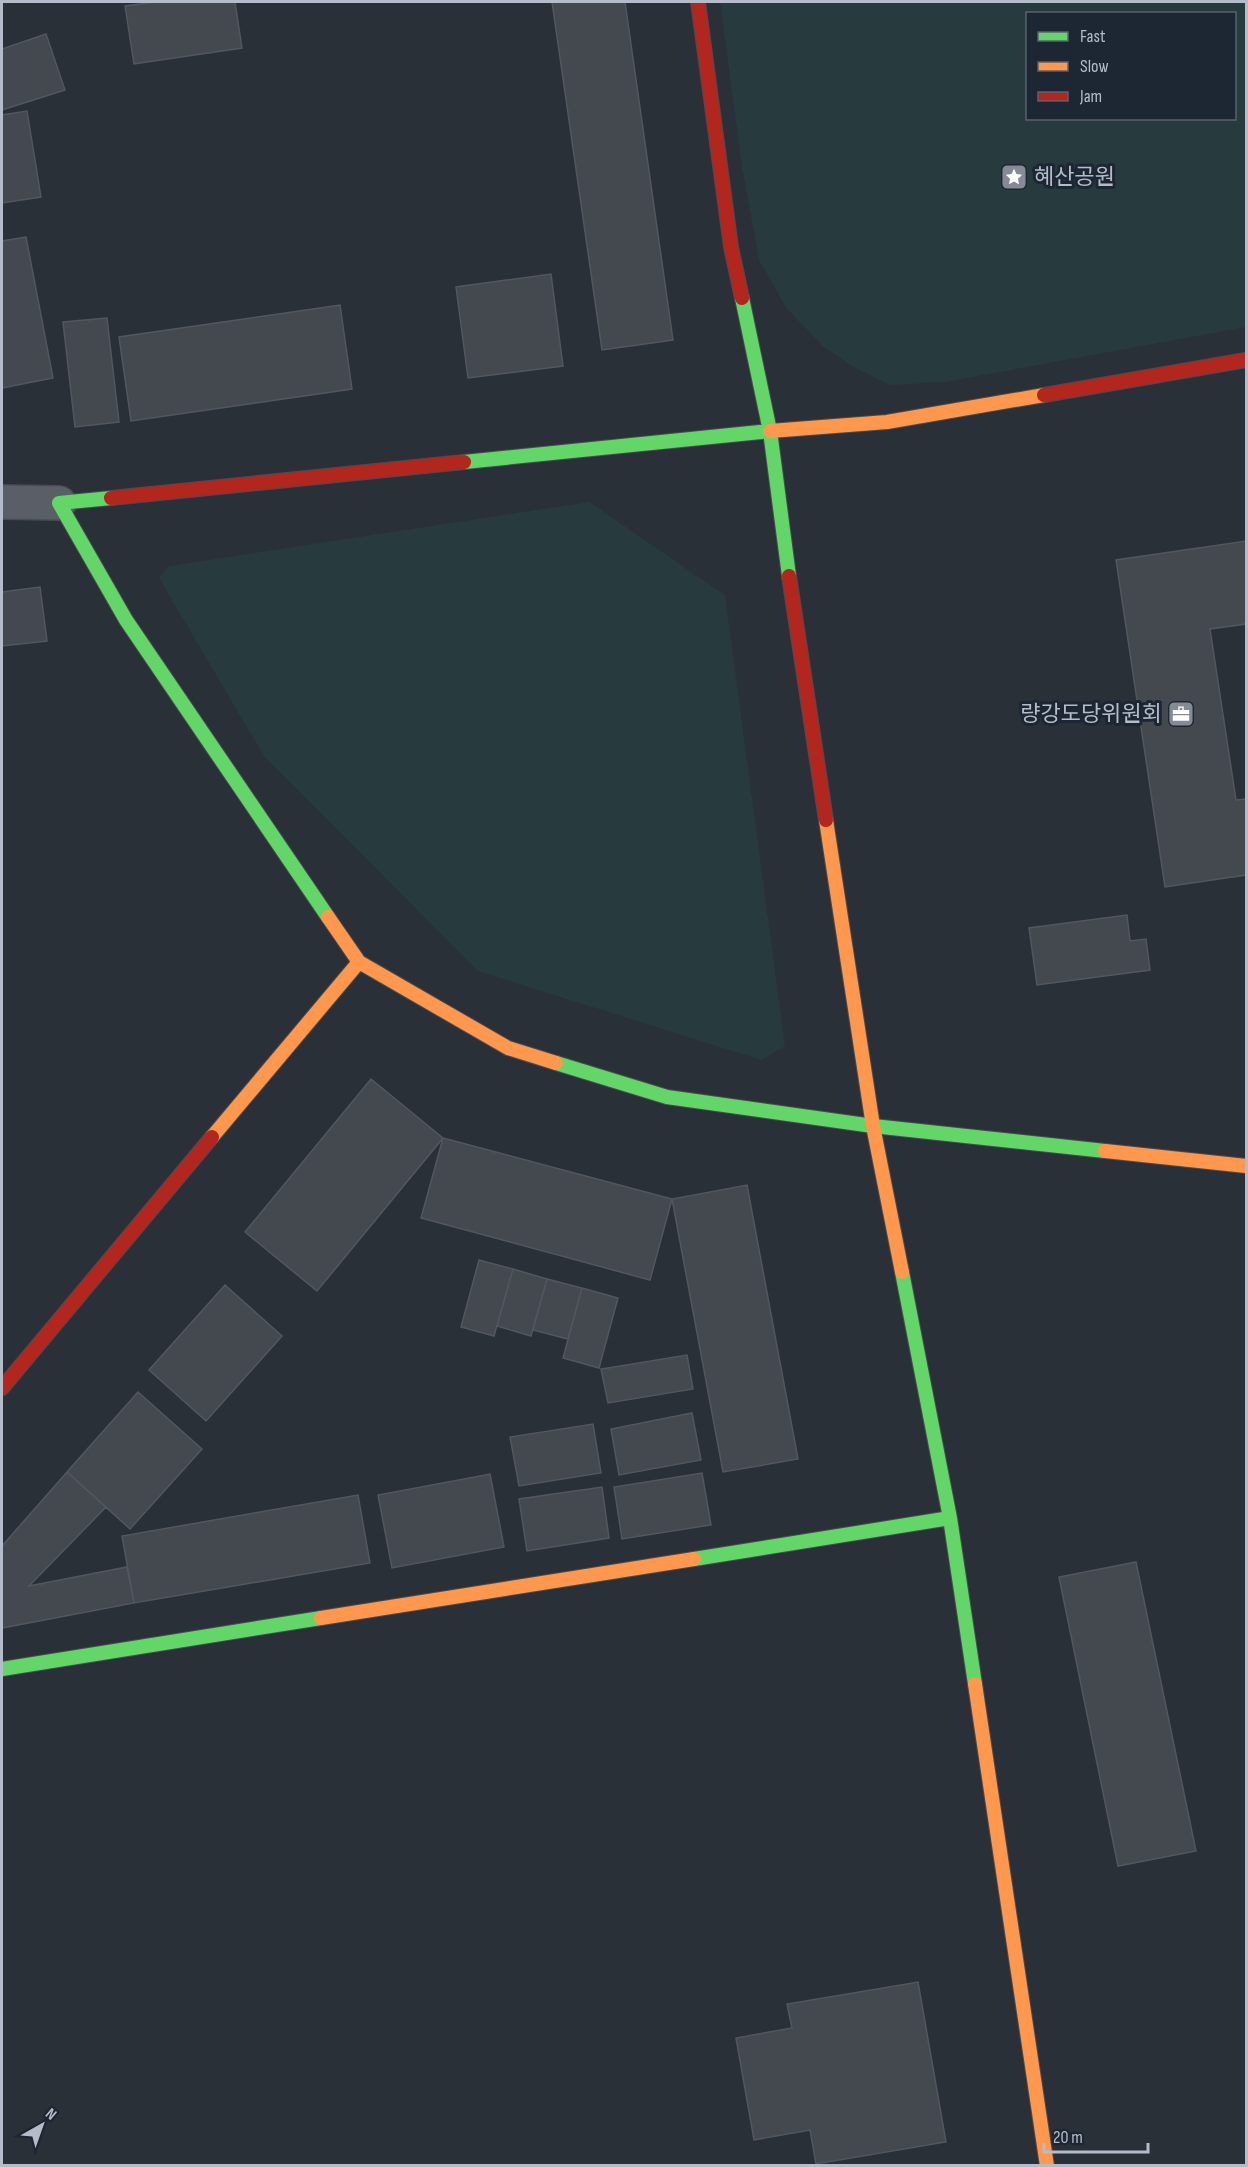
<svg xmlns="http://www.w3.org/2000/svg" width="1248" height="2167" font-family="'Sofia Sans Condensed','Noto Sans KR',sans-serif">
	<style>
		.green { fill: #273a3e; fill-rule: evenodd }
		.building { fill: #444950; stroke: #52575f; stroke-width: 1.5 }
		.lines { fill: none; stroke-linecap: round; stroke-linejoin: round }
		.street-casing { stroke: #484c53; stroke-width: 36 }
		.fast-casing { stroke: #484c53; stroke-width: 16 }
		.slow-casing { stroke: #484c53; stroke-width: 16 }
		.jam-casing { stroke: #484c53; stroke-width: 16 }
		.street { stroke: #5a5e66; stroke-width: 33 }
		.fast { stroke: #63d668; stroke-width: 14 }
		.slow { stroke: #ff974d; stroke-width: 14 }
		.jam { stroke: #b3261e; stroke-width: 14 }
		.labels { text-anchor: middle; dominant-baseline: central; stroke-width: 6; stroke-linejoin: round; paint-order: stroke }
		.poi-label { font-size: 22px; fill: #b4bcc9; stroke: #1d2633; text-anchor: start }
	</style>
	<rect width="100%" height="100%" fill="#2a3038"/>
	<path class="green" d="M720,2H1246V327L945,382L890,385L852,366L824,347L787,309L759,260L742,167ZM1028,14H1234V118H1028Z
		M589,502L725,595L785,1046L761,1060L478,971L264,756L159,578L169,566Z"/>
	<path class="building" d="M155,2H235L242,48L134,64L125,6Z
		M552,2H625L673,340L602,350Z
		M46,34L65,90L2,110V49Z
		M27,111L41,197L2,203V115Z
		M26,237L53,378L2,388V241Z
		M551,274L563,366L468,378L456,287Z
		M340,305L352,389L131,421L119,337Z
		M107,318L119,422L75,427L63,322Z
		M1246,541V624L1210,629L1236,800L1246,799V875L1165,887L1116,560Z
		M40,587L47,641L2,646V592Z
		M1127,915L1130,941L1146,939L1150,970L1037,985L1029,928Z
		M371,1079L443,1138L317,1291L245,1232Z
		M443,1138L672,1199L650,1280L421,1218Z
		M747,1185L798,1459L723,1472L672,1199Z
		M479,1260L513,1269L494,1336L461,1327Z
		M513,1269L547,1279L531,1336L497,1326Z
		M547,1279L582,1288L568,1339L533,1330Z
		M225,1285L282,1336L206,1421L149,1370Z
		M582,1288L618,1298L599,1368L563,1358Z
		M687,1355L693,1389L608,1403L601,1369Z
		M138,1392L202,1449L130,1529L67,1472Z
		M692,1413L701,1460L619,1475L611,1429Z
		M593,1424L601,1473L519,1486L510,1437Z
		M67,1472L106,1507L29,1586L127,1567L134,1603L2,1628V1546Z
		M702,1473L711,1525L622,1539L614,1487Z
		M490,1474L504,1547L392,1568L378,1495Z
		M602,1487L609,1538L527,1551L519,1499Z
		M358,1495L370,1563L134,1603L122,1536Z
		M1136,1562L1196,1851L1118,1866L1059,1577Z
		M918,1982L946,2142L816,2164L810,2130L754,2140L736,2038L792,2028L787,2004Z"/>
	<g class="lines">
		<defs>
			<path id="street" d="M2,502L59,503"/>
			<path id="fast" d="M742,298L770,431L789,576
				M464,462L770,431
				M111,498L59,503L126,620L328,917
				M556,1063L667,1097L873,1126L1105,1151
				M902,1272L950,1518L975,1684
				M694,1559L950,1518
				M2,1669L321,1618"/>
			<path id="slow" d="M770,431L887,422L1044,395
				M826,820L873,1126L902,1272
				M328,917L359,962L508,1048L556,1063
				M212,1137L359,962
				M1105,1151L1246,1166
				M321,1618L694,1559
				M975,1684L1047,2166"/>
			<path id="jam" d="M698,2L731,247L742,298
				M1044,395L1246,360
				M111,498L464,462
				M789,576L826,820
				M2,1388L212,1137"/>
		</defs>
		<use href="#street" class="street-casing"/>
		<use href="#fast" class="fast-casing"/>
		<use href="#slow" class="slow-casing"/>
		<use href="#jam" class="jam-casing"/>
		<use href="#street" class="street"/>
		<use href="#fast" class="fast"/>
		<use href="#slow" class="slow"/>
		<use href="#jam" class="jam"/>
	</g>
	<defs>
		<symbol id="sight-square" viewBox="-11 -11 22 22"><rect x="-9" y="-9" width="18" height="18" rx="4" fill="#848b96" stroke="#1d2633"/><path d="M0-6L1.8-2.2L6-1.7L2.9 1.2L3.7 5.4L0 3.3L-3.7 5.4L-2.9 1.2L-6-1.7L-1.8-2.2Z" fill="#fff"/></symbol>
		<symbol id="office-square" viewBox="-11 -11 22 22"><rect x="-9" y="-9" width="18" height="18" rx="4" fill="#848b96" stroke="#1d2633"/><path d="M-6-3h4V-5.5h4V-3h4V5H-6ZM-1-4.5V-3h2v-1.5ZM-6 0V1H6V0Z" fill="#fff"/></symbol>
	</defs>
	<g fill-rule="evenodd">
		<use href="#sight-square" x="999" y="162" width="30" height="30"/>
		<use href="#office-square" x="1166" y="699" width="30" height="30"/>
	</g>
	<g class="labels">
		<g class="poi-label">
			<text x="1034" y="177">혜산공원</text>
			<text x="1162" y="714" text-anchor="end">량강도당위원회</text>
		</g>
	</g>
	<rect width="1248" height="2167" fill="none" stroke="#b4bcc9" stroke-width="6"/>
	<rect x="1026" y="12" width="210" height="108" fill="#1d2633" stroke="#59626f" stroke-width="1.5"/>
	<rect x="1038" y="32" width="30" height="9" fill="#63d668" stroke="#59626f" stroke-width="1.5"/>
	<text x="1080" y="42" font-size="18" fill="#b4bcc9">Fast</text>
	<rect x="1038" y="62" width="30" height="9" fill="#ff974d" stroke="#59626f" stroke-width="1.5"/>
	<text x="1080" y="72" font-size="18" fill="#b4bcc9">Slow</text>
	<rect x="1038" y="92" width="30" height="9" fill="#b3261e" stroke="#59626f" stroke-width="1.5"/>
	<text x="1080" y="102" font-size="18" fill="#b4bcc9">Jam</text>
	<g transform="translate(42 2125) rotate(40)" stroke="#1d2633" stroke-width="4.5" paint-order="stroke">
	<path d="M0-4.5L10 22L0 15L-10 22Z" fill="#b4bcc9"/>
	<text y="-9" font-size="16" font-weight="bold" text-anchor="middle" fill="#b4bcc9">N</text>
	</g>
	<path d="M1044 2143v9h104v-9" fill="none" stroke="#b4bcc9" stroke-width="3"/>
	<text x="1053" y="2143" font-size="18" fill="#b4bcc9" stroke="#1d2633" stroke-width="4.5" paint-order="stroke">20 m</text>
</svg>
